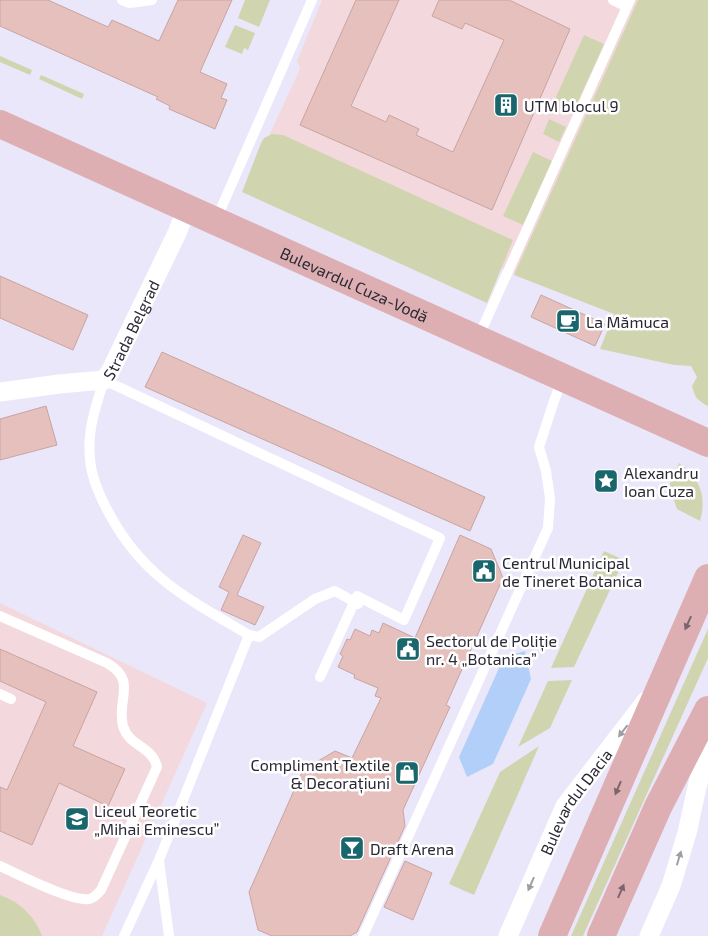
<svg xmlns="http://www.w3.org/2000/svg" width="708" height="936" font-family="'Exo 2',sans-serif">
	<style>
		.education { fill: #f3d9dd }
		.green { fill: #d1d5af }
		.water { fill: #b1cff9 }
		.building { fill: #e6c0bd; stroke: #c8a4a1 }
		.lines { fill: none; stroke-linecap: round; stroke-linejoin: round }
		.lane { stroke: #fff; stroke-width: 10 }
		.street { stroke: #fff; stroke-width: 19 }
		.primary { stroke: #ddafb3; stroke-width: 28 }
		.oneway { fill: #7b656d }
		.oneway2 { fill: #9f9ea4 }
		.labels { text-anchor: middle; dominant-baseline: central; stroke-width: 5; stroke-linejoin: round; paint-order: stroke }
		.poi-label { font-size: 16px; fill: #2a2834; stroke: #fff; text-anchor: start }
		.street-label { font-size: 16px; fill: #2a2834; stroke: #fff }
	</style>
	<rect width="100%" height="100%" fill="#eae7fb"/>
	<path class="education" d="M322,0H708V349L508,271L259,157L300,69L297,61Z
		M0,603L207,703L102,936H0Z"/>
	<path class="green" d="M245,0H270L259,27L238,18Z
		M638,0H708V406C697,400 695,398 692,386L697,377L691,366L674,365L600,349L614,314L514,275Z
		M235,25L255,33L248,50L244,48L242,54L225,47Z
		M584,35L604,44L575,108L555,99Z
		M0,56L32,70L30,75L0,62Z
		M41,75L84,94L82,99L39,79Z
		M549,119L566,127L559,142L543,134Z
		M272,134L283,135L513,240L487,303L242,192L261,143L264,138Z
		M533,152L552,161L523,225L503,216Z
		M679,463C700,477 707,497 700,521L677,509L669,486Z
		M604,551L624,560L574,667L551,668Z
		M708,629V658L583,936H571Z
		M572,680L550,728L518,747L548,681Z
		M539,746L474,895L449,884L500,772Z
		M0,895C20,902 35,916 42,936H0Z"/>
	<path class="water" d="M525,651L531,679L493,764L467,777L459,757L504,657Z"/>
	<path class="building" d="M0,0H48L108,27L112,20L159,41L178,0H232L200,72L227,84L221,98L227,100L215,129L169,109L170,106L156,99L158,97L0,26Z
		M356,0H399L351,106L386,122L389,115L419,129L416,135L453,152L504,40L465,23L462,29L432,16L439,0H509L570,29L492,210L300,125Z
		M0,276L88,315L73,350L0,318Z
		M541,295L605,324L595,346L531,317Z
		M162,352L485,497L470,531L145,387Z
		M46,406L57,445L0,460V419Z
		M243,535L261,543L237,595L264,607L255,625L221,610L229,592L219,587Z
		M460,535L491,549L503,578L446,705L450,707L403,810L405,826L357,932L350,936H272L258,930L249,892L303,770L335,751L352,758L381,698L375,696L378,688L354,678L355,675L338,667L343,656L340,654L347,639L350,640L355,629L370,636L372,630L379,633L383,623L415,638Z
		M0,649L97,692L73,746L125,769L108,806L59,783L32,845L0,831V787L7,790L46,702L0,681Z
		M405,861L432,873L413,920L384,907Z"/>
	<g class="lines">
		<path class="lane" d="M122,0L130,3L152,0
			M613,0L627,7
			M216,220L312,0
			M478,338L630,0
			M0,616L107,663C138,681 116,699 123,726C129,747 152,745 157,767L101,890C97,894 95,898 89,899C71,902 18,874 0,866
			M320,677L357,596L404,620L440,538L104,380C96,405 87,431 90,458C91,477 101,499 110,515C144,578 190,600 249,635L259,637L315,599L335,591L358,604
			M0,694L11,699
			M159,861L169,936
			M124,936L159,860L249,635
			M363,936L548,528L550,498L546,471L539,447L554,401L562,380"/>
		<g class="street">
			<path id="s1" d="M0,392L59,384L104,380L110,372L177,233L187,208"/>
			<path id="s2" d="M508,936L565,806L646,701"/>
			<path d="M649,936L671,886L687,833L708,737"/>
		</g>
		<g class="primary">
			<path id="s3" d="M0,124L708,443"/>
			<path d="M552,936L708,578"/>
			<path d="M601,936L658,807L708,710"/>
		</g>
	</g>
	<defs><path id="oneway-solid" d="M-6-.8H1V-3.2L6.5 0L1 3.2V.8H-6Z" transform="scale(1.25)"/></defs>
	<g class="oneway">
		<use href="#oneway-solid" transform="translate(688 623) rotate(114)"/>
		<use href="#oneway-solid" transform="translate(618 788) rotate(113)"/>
		<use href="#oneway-solid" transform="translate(621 891) rotate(-66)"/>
	</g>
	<g class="oneway2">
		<use href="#oneway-solid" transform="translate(623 731) rotate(128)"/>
		<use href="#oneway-solid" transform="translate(679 858) rotate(-73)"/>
		<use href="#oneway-solid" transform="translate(531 884) rotate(114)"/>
	</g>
	<defs>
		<symbol id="building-square" viewBox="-11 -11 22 22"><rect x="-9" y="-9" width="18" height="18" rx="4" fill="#19666c" stroke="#fff"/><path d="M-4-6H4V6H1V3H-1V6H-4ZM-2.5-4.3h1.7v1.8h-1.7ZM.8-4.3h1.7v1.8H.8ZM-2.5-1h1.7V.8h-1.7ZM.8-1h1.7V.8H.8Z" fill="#fff"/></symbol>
		<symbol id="cafe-square" viewBox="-11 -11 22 22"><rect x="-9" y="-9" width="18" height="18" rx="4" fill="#19666c" stroke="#fff"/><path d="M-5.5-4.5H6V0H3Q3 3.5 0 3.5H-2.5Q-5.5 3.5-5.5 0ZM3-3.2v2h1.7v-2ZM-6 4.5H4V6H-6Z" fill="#fff"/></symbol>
		<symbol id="sight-square" viewBox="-11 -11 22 22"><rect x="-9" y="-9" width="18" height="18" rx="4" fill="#19666c" stroke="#fff"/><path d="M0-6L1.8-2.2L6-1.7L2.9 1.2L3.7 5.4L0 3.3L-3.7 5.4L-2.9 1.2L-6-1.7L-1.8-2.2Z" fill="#fff"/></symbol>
		<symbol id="civic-square" viewBox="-11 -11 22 22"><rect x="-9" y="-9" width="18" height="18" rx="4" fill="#19666c" stroke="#fff"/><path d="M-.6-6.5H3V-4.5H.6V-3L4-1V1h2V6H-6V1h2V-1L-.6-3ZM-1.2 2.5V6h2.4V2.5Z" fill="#fff"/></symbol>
		<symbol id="shop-square" viewBox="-11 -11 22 22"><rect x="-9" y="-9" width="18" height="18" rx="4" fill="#19666c" stroke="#fff"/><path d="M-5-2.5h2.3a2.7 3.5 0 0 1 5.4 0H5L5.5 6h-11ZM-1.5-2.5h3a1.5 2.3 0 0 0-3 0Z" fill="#fff"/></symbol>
		<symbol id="school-square" viewBox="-11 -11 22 22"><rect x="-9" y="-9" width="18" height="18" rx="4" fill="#19666c" stroke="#fff"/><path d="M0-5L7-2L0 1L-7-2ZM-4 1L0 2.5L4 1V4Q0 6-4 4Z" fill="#fff"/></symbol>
		<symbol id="bar-square" viewBox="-11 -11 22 22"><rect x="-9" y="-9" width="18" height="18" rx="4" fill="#19666c" stroke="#fff"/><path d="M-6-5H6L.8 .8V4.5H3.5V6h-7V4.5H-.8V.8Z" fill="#fff"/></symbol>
	</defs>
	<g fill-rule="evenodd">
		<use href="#building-square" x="492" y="91" width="28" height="28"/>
		<use href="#cafe-square" x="554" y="307" width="28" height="28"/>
		<use href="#sight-square" x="592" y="467" width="28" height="28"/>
		<use href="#civic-square" x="470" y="557" width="28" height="28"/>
		<use href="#civic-square" x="394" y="635" width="28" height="28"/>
		<use href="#shop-square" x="393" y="759" width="28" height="28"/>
		<use href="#school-square" x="63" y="805" width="28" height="28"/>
		<use href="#bar-square" x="338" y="834" width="28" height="28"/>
	</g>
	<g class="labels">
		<g class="poi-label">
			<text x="524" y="105">UTM blocul 9</text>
			<text x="586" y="321">La Mămuca</text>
			<text x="624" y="472">Alexandru<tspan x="624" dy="18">Ioan Cuza</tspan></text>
			<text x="502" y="562">Centrul Municipal<tspan x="502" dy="18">de Tineret Botanica</tspan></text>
			<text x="426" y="640">Sectorul de Poliție<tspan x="426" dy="18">nr. 4 „Botanica”</tspan></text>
			<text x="390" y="764" text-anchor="end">Compliment Textile<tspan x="390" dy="18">&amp; Decorațiuni</tspan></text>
			<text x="94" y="810">Liceul Teoretic<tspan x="94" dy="18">„Mihai Eminescu”</tspan></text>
			<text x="370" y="848">Draft Arena</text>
		</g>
		<g class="street-label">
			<text stroke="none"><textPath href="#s3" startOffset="389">Bulevardul Cuza-Vodă</textPath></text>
			<text stroke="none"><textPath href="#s1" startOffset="162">Strada Belgrad</textPath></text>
			<text stroke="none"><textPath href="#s2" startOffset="151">Bulevardul Dacia</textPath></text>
		</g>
	</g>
</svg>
